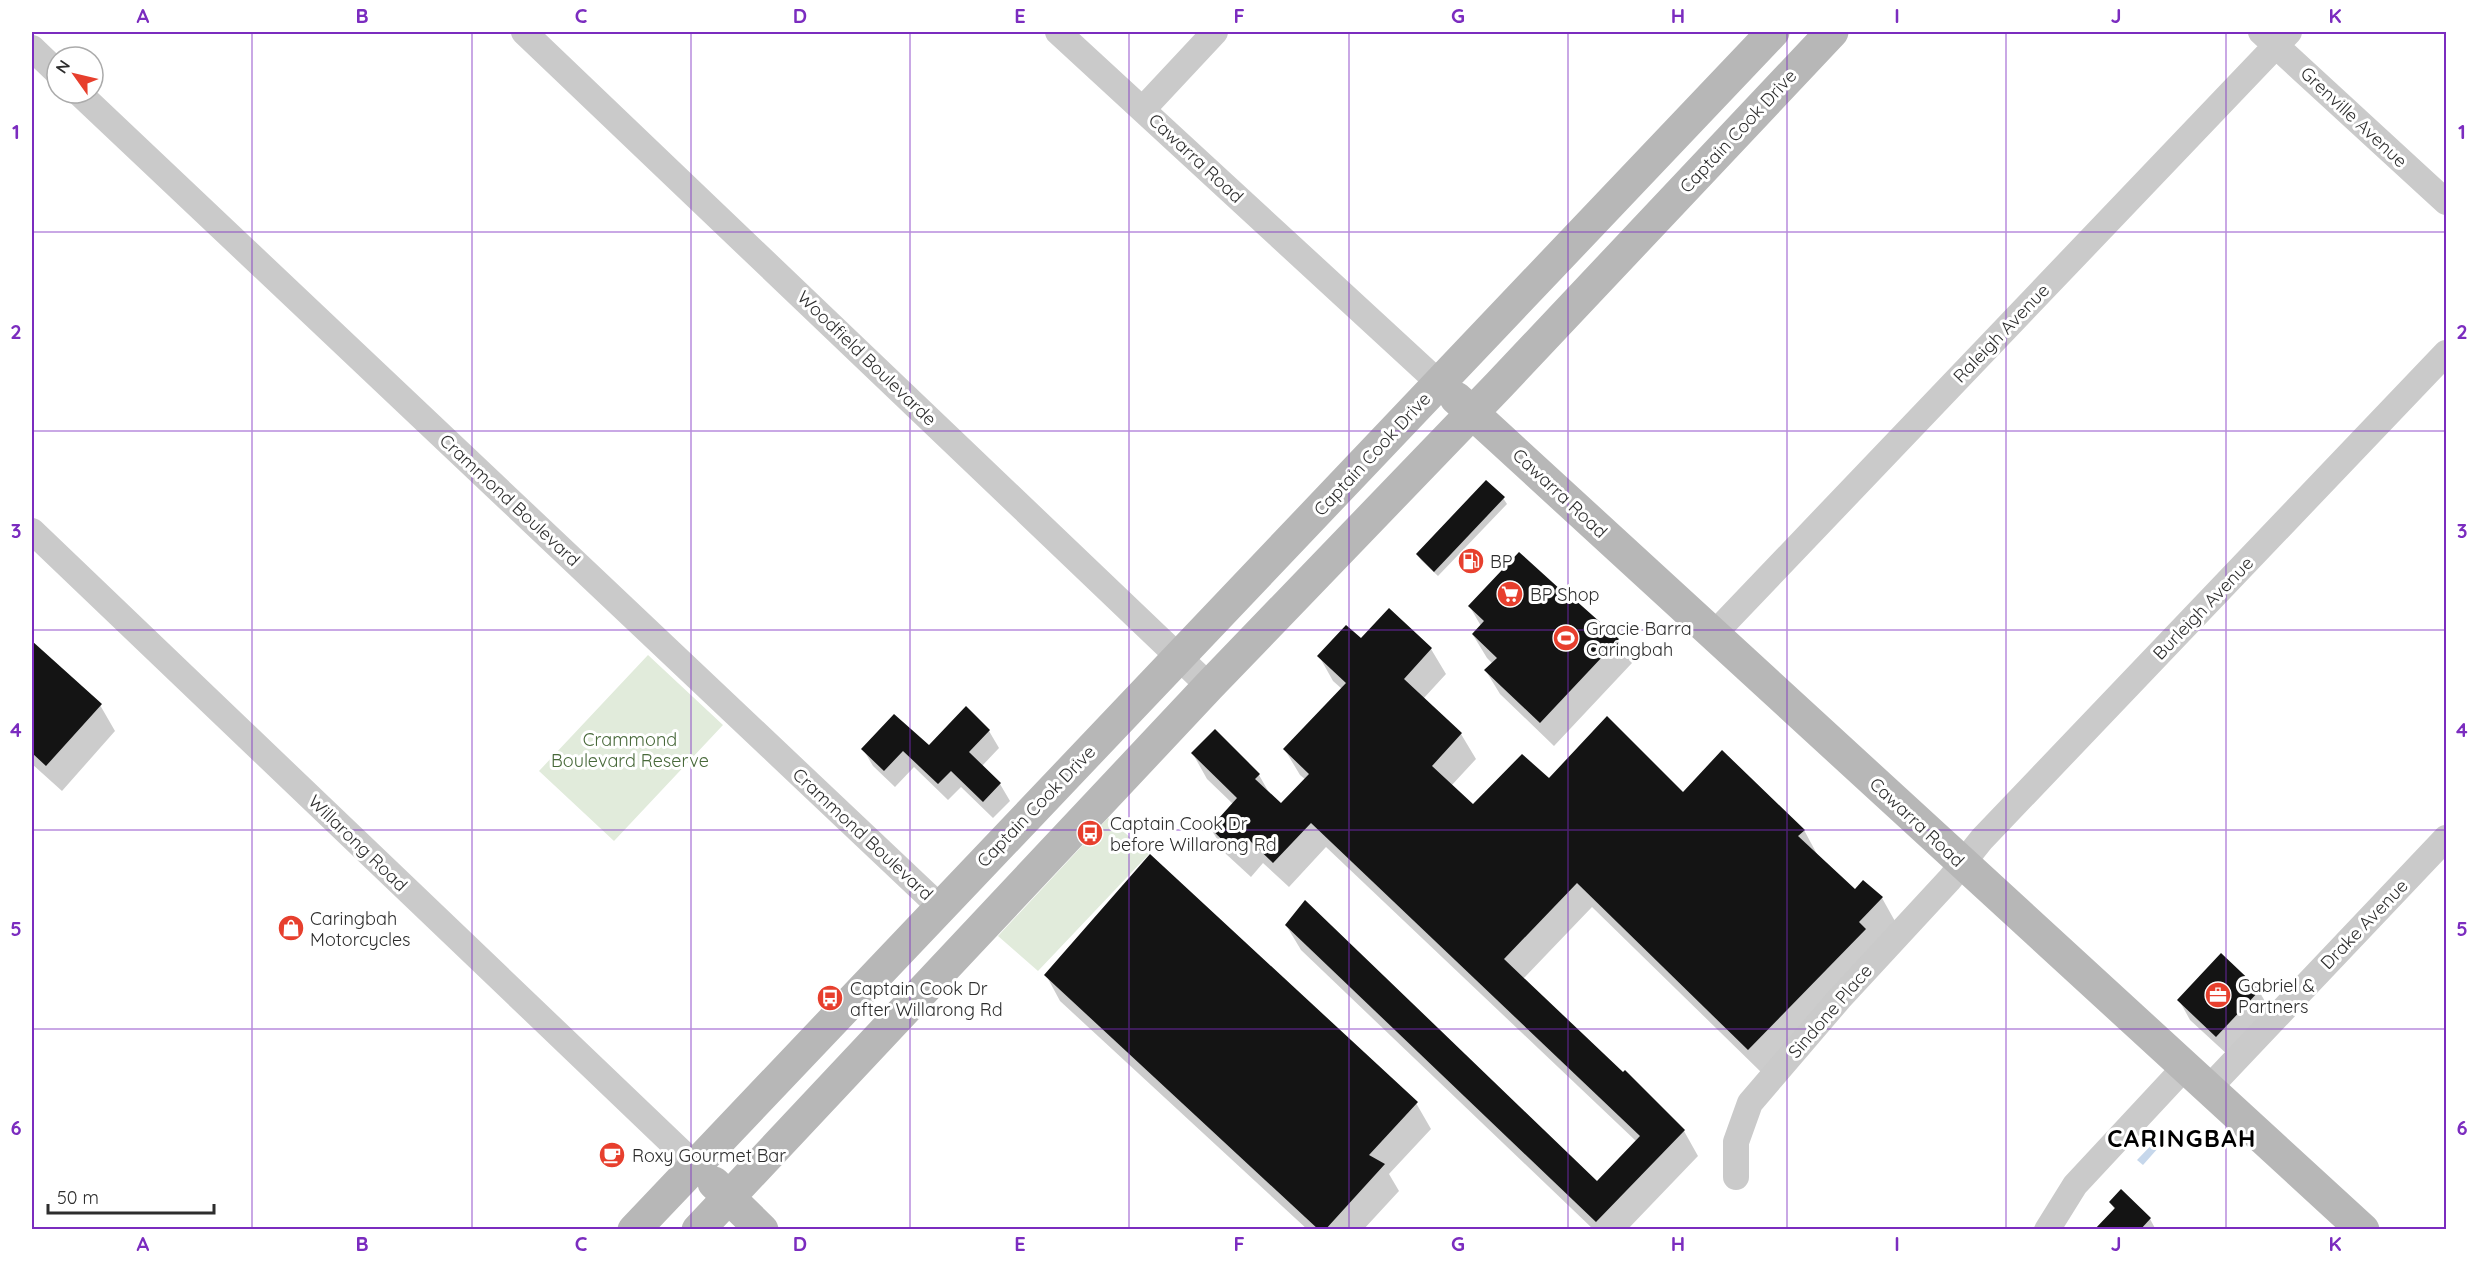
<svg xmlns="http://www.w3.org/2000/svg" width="2478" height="1261" font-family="Quicksand,sans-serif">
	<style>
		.green { fill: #e1ebdb }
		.water { fill: #c6d7eb }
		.shadow { fill: #0003 }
		.building { fill: #141414 }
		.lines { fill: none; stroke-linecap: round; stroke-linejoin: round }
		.street { stroke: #cacaca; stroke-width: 26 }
		.secondary { stroke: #b7b7b7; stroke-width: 33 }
		.grid { fill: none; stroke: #7b2cbf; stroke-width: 1.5; stroke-opacity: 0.55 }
		.labels { text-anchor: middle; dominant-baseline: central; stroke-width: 6; stroke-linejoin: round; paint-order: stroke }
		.street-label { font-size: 18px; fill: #2d2d2d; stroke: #fff }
		.poi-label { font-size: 18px; fill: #2d2d2d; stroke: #fff; text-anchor: start }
		.park-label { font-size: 18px; fill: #48693a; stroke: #fff }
		.district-label { font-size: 24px; font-weight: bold; letter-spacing: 1.5px; fill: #000; stroke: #fff }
		.neatline { fill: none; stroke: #7b2cbf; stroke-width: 2 }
		.grid-label { font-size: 20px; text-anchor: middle; font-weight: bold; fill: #7b2cbf }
	</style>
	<rect width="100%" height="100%" fill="#fff"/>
	<path class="green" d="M648,655L723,725L614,841L539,771Z
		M1108,818L1149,854L1038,971L998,936Z"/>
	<path class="water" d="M2162,1134L2170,1143L2163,1150L2159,1147L2143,1165L2137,1160Z"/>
	<path class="shadow" d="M1503,498L1507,504L1438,576L1421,560L1417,554Z
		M1564,592L1618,640L1632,663L1554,746L1500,694L1486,671L1493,664L1487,658L1473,635L1481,626L1470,607Z
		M1361,640L1431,649L1446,674L1423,699L1461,734L1476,759L1451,786L1473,806L1550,781L1683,794L1804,830L1818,856L1855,891L1882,898L1896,923L1763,1074L1592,907L1523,979L1684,1131L1698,1156L1627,1230H1594L1301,950L1286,925L1597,1184L1637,1142L1326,847L1289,887L1263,863L1251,877L1226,854L1211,829L1233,804L1207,779L1193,754L1215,731L1259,775L1271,796L1281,805L1306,780L1300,775L1285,750L1342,689L1333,681L1319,656Z
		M32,643L100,705L115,731L62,791L32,764Z
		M989,731L999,748L982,766L1000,784L1010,801L993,818L961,787L948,800L914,767L895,787L873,766L863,749L929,747Z
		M1046,975L1416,1103L1431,1129L1389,1174L1399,1191L1363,1230H1308L1060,1001Z
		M2259,991L2270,1010L2228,1055L2190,1020L2179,1000Z
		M2110,1202L2150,1219L2156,1230H2096L2115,1210Z"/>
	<path class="building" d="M1486,480L1505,497L1434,572L1416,554Z
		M1519,552L1562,591L1564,590L1619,639L1540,723L1484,670L1497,658L1472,634L1484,621L1468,606Z
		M1389,608L1432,648L1404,679L1462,733L1432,766L1473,804L1522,754L1549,778L1607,716L1683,792L1722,750L1805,830L1798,836L1855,889L1863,880L1883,897L1859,922L1866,929L1748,1050L1577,883L1504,959L1623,1072L1625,1070L1685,1130L1596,1222L1285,925L1305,900L1597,1181L1640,1136L1311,823L1273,863L1248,839L1236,853L1210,828L1237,798L1191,753L1215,729L1260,774L1255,779L1281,803L1309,774L1283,749L1346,683L1317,656L1346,625L1361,638Z
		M32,641L102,704L46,766L32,753Z
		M966,706L990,730L969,752L1001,783L983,802L951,771L938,784L903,751L884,771L861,749L894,714L929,745Z
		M1150,854L1418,1102L1369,1155L1385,1164L1325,1230H1319L1044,975Z
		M2221,953L2260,990L2216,1037L2177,1000Z
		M2121,1189L2151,1218L2140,1230H2094L2115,1208L2109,1202Z"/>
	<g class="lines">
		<path class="street" d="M524,32L1209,686
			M1058,32L1439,383
			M2261,32L2446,202
			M32,48L57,72
			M79,93L940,907
			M1143,109L1215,32
			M32,531L695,1165
			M1713,635L2289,32
			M2208,1089L2446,838
			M1736,1177V1142L1750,1103L1839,999L1950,879L1982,839L2446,353
			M2047,1230L2075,1185L2184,1068"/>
		<path class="secondary" d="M1456,398L2363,1230
			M714,1183L762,1230
			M634,1230L1773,32
			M698,1230L1209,686L1499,385L1832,32"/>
	</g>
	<path class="grid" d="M252,32V1230M472,32V1230M691,32V1230M910,32V1230M1129,32V1230M1349,32V1230M1568,32V1230M1787,32V1230M2006,32V1230M2226,32V1230M32,232H2446M32,431H2446M32,630H2446M32,830H2446M32,1029H2446"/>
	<defs>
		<symbol id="fuel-disc" viewBox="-11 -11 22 22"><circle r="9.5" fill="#e73f2d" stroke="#fff"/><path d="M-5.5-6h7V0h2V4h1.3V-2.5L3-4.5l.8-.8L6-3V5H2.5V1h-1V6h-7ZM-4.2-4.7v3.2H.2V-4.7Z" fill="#fff"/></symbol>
		<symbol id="supermarket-disc" viewBox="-11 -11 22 22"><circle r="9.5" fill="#e73f2d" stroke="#fff"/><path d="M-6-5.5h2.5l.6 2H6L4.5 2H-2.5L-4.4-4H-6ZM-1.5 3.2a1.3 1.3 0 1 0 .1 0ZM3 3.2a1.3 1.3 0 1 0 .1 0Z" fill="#fff"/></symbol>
		<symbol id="stadium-disc" viewBox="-11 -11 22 22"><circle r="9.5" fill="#e73f2d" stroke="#fff"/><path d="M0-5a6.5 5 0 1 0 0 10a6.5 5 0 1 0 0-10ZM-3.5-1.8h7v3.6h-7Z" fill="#fff"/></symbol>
		<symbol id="bus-disc" viewBox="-11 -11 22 22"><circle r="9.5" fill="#e73f2d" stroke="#fff"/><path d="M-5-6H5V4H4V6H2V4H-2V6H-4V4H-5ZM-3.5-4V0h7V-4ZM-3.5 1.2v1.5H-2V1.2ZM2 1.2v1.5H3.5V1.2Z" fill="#fff"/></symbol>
		<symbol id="shop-disc" viewBox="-11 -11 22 22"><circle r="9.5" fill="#e73f2d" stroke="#fff"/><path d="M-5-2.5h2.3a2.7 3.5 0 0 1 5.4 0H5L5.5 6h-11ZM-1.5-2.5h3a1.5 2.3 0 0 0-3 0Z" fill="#fff"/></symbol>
		<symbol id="office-disc" viewBox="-11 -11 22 22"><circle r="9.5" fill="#e73f2d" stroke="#fff"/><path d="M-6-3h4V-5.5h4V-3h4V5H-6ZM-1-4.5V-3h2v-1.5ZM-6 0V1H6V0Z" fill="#fff"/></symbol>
		<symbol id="cafe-disc" viewBox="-11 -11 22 22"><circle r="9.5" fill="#e73f2d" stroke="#fff"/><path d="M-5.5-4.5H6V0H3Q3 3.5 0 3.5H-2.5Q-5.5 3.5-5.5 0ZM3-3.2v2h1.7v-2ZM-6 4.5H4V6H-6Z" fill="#fff"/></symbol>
	</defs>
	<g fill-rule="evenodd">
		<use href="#fuel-disc" x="1456" y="546" width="30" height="30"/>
		<use href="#supermarket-disc" x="1495" y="579" width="30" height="30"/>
		<use href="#stadium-disc" x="1551" y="623" width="30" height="30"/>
		<use href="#bus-disc" x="1075" y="818" width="30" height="30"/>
		<use href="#shop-disc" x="276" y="913" width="30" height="30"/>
		<use href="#office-disc" x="2203" y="980" width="30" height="30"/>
		<use href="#bus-disc" x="815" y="983" width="30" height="30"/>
		<use href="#cafe-disc" x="597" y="1140" width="30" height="30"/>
	</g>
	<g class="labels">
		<g class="street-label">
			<text transform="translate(2354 117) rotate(43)">Grenville Avenue</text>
			<text transform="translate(1738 131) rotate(-47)">Captain Cook Drive</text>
			<text transform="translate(1196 158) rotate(43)">Cawarra Road</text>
			<text transform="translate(2001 333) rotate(-46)">Raleigh Avenue</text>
			<text transform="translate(867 358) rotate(44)">Woodfield Boulevarde</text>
			<text transform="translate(1372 454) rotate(-47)">Captain Cook Drive</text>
			<text transform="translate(1560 493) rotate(43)">Cawarra Road</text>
			<text transform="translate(510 500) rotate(43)">Crammond Boulevard</text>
			<text transform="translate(2203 608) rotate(-46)">Burleigh Avenue</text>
			<text transform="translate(1036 806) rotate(-46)">Captain Cook Drive</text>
			<text transform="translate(1917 822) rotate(43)">Cawarra Road</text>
			<text transform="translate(863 834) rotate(43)">Crammond Boulevard</text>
			<text transform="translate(358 843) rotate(44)">Willarong Road</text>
			<text transform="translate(2364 924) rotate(-46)">Drake Avenue</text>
			<text transform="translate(1830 1011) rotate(-49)">Sindone Place</text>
		</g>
		<g class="poi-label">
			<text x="1490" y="561">BP</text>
			<text x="1530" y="594">BP Shop</text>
			<text x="1586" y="628">Gracie Barra<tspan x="1586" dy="21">Caringbah</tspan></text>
			<text x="1110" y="823">Captain Cook Dr<tspan x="1110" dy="21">before Willarong Rd</tspan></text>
			<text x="310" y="918">Caringbah<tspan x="310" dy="21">Motorcycles</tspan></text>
			<text x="2238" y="985">Gabriel &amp;<tspan x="2238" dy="21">Partners</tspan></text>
			<text x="850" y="988">Captain Cook Dr<tspan x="850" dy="21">after Willarong Rd</tspan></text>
			<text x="632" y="1155">Roxy Gourmet Bar</text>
		</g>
		<g class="park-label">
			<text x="630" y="739">Crammond<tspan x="630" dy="21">Boulevard Reserve</tspan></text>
		</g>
		<g class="district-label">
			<text x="2182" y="1138">CARINGBAH</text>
		</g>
	</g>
	<rect width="2478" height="1261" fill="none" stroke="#ffffff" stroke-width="66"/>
	<g transform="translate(75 75) rotate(304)"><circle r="28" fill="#ffffff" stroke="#ababab" stroke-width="1.5"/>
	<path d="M0-4.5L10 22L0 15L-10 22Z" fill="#e73f2d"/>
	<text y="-9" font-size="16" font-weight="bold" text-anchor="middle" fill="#2d2d2d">N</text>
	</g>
	<path d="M48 1204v9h166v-9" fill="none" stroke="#2d2d2d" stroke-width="3"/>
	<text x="57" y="1204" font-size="18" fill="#2d2d2d" stroke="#ffffff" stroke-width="4.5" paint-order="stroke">50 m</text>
	<rect x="33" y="33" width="2412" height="1195" class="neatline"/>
	<g class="grid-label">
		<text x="143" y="23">A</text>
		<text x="362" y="23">B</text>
		<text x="581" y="23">C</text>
		<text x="800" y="23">D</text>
		<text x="1020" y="23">E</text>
		<text x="1239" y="23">F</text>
		<text x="1458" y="23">G</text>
		<text x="1678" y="23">H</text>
		<text x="1897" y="23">I</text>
		<text x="2116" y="23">J</text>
		<text x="2335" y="23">K</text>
		<text x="16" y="139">1</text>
		<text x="2462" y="139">1</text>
		<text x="16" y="339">2</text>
		<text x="2462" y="339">2</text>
		<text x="16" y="538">3</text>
		<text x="2462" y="538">3</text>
		<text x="16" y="737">4</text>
		<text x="2462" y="737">4</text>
		<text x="16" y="936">5</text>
		<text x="2462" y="936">5</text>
		<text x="16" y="1135">6</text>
		<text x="2462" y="1135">6</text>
		<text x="143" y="1251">A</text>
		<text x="362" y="1251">B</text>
		<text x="581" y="1251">C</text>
		<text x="800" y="1251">D</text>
		<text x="1020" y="1251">E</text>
		<text x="1239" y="1251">F</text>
		<text x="1458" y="1251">G</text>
		<text x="1678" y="1251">H</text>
		<text x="1897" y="1251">I</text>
		<text x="2116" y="1251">J</text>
		<text x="2335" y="1251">K</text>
	</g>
</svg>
